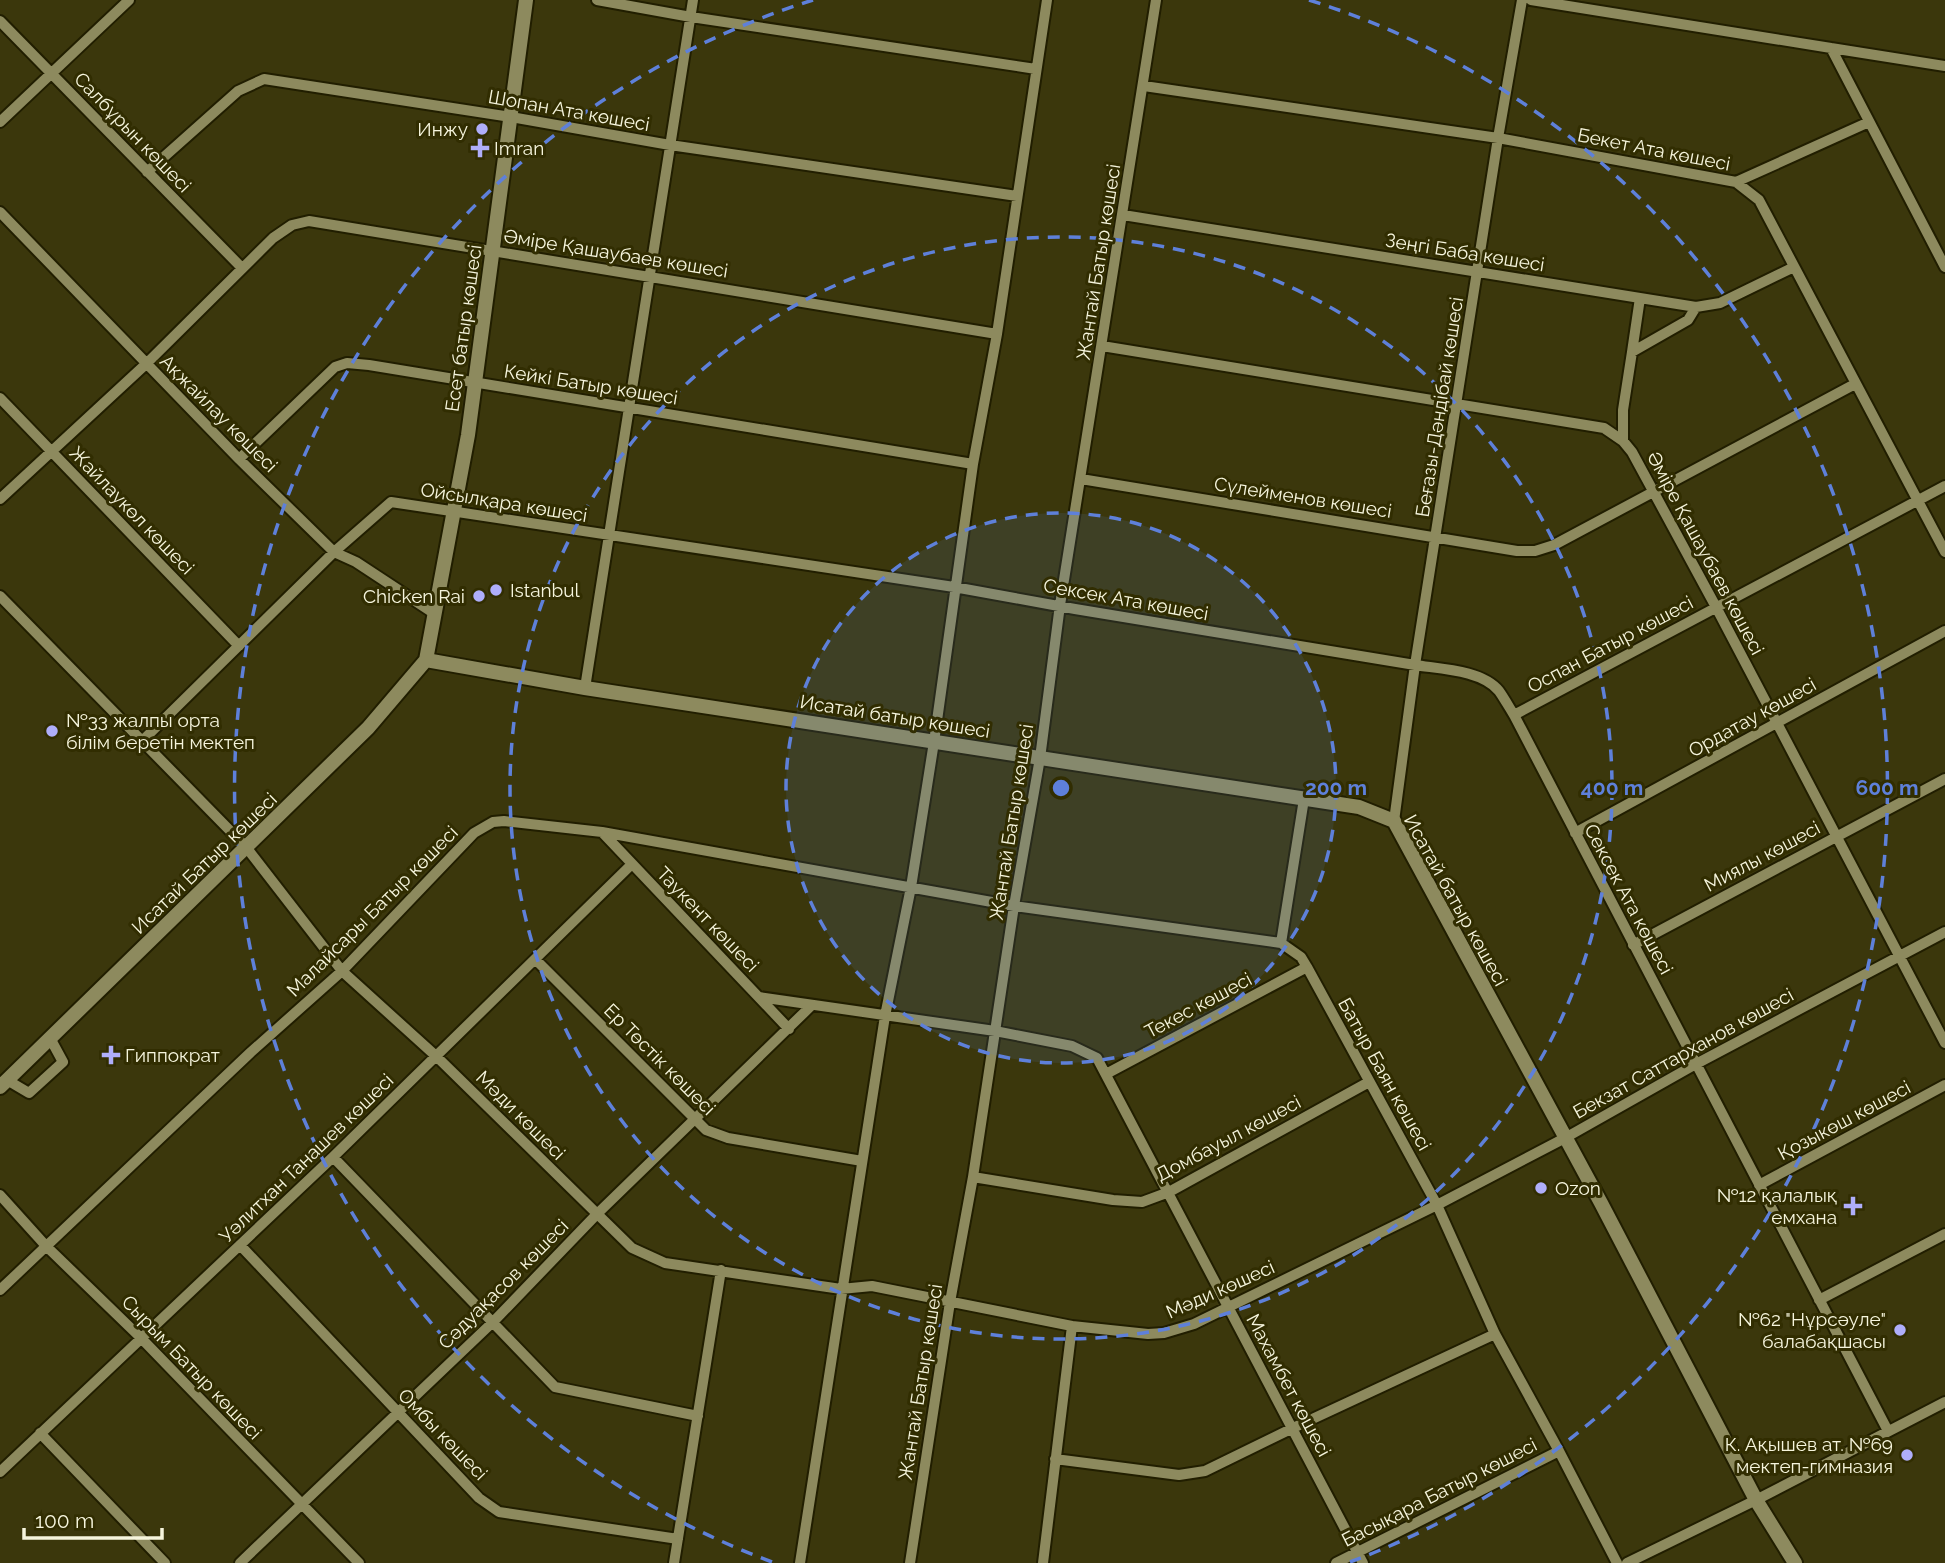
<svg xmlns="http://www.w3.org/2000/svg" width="1945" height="1563" font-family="Raleway,sans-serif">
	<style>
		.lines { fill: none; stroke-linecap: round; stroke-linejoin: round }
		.minor-casing { stroke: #211e00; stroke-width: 14 }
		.tertiary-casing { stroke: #211e00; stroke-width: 18 }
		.minor { stroke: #8d8a5e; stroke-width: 10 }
		.tertiary { stroke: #8d8a5e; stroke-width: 14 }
		.ring { fill: none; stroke: #5e80da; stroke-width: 3.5; stroke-dasharray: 12 9 }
		.poi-dot { fill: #afaefa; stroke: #312d01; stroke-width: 2.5 }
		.labels { text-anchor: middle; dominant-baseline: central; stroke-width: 6; stroke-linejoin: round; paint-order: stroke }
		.street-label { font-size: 19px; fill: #f6f5dd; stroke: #312d01 }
		.poi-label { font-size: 19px; fill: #f6f5dd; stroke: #312d01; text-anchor: end }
		.centre { fill: #5e80da; stroke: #312d01; stroke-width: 3.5 }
		.ring-label { font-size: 21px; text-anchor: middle; font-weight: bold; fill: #5e80da; stroke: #312d01; stroke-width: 6; stroke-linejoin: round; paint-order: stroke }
	</style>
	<rect width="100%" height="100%" fill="#3b370c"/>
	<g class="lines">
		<defs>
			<path id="minor" d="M597,0L691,17L1036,69
				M1531,0L1831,48L1945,267
				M0,21L242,268
				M1831,48L1945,66
				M1144,86L1498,138L1736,182L1759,200L1945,552
				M0,122L129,0
				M147,172L238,91L264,79L511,117L670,145L1017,196
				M1736,182L1869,122
				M0,212L239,459L334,552L356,562L435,614
				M1123,215L1696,307L1720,303L1794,267
				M1102,346L1604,428L1623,441L1632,452L1716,607L1945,1043
				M1632,352L1640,298
				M0,398L239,646
				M1623,441V410L1632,352L1688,320L1696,307
				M239,459L335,367L347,363L369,365L973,464
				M1081,479L1517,551H1535L1554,545L1855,384
				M0,499L146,364L273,238L292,225L309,221L997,334
				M0,596L246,847L342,971L437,1057L632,1248L665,1263L841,1289L872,1286L1072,1326
				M585,688L693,0
				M1514,715L1945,486
				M141,742L334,552L391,502L954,587L1075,609L1415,665C1440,669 1482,670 1499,691C1504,698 1509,707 1514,715L1888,1431
				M1394,821L1415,665L1498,138L1522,0
				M602,832L789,1029
				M1575,833L1945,631
				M1281,943L1304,799
				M1633,945L1945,779
				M536,960L706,1130L728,1138L862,1161
				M759,997L995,1031L1072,1046L1097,1058L1363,1563
				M1106,1074L1307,967
				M7,1080L29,1093L63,1062L50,1038
				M333,1157L555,1387L698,1416
				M973,1177L1113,1200L1142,1202L1169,1192L1369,1082
				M1759,1185L1945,1085
				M0,1195L46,1246L141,1338L359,1563
				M240,1245L479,1498L499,1512L678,1539
				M0,1290L251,1052L342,971L474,833L493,822L504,821L602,832L1014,906L1281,943L1301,957L1307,967L1437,1205L1495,1334L1559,1451L1617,1563
				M1819,1300L1945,1234
				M40,1433L165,1563
				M1055,1459L1179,1475L1205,1471L1293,1428L1495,1334
				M0,1472L333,1157L632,864
				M240,1563L494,1321L597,1214L812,1005
				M674,1563L721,1270
				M800,1563L885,1016L911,887L934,742L973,464L997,334L1047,0
				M910,1563L950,1302L973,1177L1014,906L1040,758L1060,605L1156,0
				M1043,1563L1072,1326L1148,1334L1164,1333L1194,1324L1437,1205L1565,1138L1696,1064L1945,932
				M1336,1563L1559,1451
				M1627,1563L1756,1500L1945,1402"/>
			<path id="tertiary" d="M426,660L585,688L1359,807L1394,821L1601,1203L1756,1500L1795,1563
				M0,1087L368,728L426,660L468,435L526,0"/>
		</defs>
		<use href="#minor" class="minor-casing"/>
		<use href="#tertiary" class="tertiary-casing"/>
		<use href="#minor" class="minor"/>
		<use href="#tertiary" class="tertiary"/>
	</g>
	<circle cx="1061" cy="788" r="275" fill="#5e80da" fill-opacity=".12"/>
	<g class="ring">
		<circle cx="1061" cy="788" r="275"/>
		<circle cx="1061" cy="788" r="551"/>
		<path d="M772 1562A826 826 0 0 1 813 0M1309 0A826 826 0 0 1 1350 1562"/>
	</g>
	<g class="poi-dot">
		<circle cx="482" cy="129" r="7"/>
		<path d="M476.5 137.5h7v7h7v7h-7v7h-7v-7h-7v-7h7z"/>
		<circle cx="496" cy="590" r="7"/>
		<circle cx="479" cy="596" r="7"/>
		<circle cx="52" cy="731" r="7"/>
		<path d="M107.5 1044.5h7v7h7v7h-7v7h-7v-7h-7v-7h7z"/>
		<circle cx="1541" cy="1188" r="7"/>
		<path d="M1849.5 1195.5h7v7h7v7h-7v7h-7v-7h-7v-7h7z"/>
		<circle cx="1900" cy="1330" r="7"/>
		<circle cx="1907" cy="1455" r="7"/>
	</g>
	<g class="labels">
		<g class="street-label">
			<text transform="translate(569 110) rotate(10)">Шопан Ата көшесі</text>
			<text transform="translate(133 132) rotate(46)">Салбұрын көшесі</text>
			<text transform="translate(1654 149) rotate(11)">Бекет Ата көшесі</text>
			<text transform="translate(1465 252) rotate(9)">Зеңгі Баба көшесі</text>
			<text transform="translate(616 253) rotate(9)">Әміре Қашаубаев көшесі</text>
			<text transform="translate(1098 262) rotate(-81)">Жантай Батыр көшесі</text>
			<text transform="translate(463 328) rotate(-82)">Есет батыр көшесі</text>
			<text transform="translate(591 384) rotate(9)">Кейкі Батыр көшесі</text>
			<text transform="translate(1439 407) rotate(-81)">Беғазы-Дәндібай көшесі</text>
			<text transform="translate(219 413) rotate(45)">Ақжайлау көшесі</text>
			<text transform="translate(1303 497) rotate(9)">Сүлейменов көшесі</text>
			<text transform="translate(504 502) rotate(9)">Ойсылқара көшесі</text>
			<text transform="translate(132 510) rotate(46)">Жайлаукөл көшесі</text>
			<text transform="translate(1706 553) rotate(62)">Әміре Қашаубаев көшесі</text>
			<text transform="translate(1126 599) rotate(10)">Сексек Ата көшесі</text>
			<text transform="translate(1610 644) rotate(-28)">Оспан Батыр көшесі</text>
			<text transform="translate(895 716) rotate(9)">Исатай батыр көшесі</text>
			<text transform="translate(1752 717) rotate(-29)">Ордатау көшесі</text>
			<text transform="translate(1011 822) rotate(-81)">Жантай Батыр көшесі</text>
			<text transform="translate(1762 856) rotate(-28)">Миялы көшесі</text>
			<text transform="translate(204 863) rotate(-44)">Исатай Батыр көшесі</text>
			<text transform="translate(1629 899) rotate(62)">Сексек Ата көшесі</text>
			<text transform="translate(1456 900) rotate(61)">Исатай батыр көшесі</text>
			<text transform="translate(372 911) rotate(-45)">Малайсары Батыр көшесі</text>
			<text transform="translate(708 919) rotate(46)">Таукент көшесі</text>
			<text transform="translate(1198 1005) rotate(-28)">Текес көшесі</text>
			<text transform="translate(1683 1053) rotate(-29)">Бекзат Саттарханов көшесі</text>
			<text transform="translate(660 1059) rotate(45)">Ер Төстік көшесі</text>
			<text transform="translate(1385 1074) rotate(61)">Батыр Баян көшесі</text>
			<text transform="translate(521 1115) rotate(45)">Мәди көшесі</text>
			<text transform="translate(1844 1120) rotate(-28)">Қозыкөш көшесі</text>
			<text transform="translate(1228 1138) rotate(-28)">Домбауыл көшесі</text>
			<text transform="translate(306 1158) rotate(-44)">Уәлитхан Танашев көшесі</text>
			<text transform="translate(503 1284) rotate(-45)">Сәдуақасов көшесі</text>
			<text transform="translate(1220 1289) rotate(-24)">Мәди көшесі</text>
			<text transform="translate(192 1367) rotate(46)">Сырым Батыр көшесі</text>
			<text transform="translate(920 1382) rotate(-81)">Жантай Батыр көшесі</text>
			<text transform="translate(1289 1385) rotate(62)">Махамбет көшесі</text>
			<text transform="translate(443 1434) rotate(46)">Омбы көшесі</text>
			<text transform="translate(1439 1492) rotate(-27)">Басықара Батыр көшесі</text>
		</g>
		<g class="poi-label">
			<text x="468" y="129">Инжу</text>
			<text x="494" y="148" text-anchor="start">Imran</text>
			<text x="510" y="590" text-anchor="start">Istanbul</text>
			<text x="465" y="596">Chicken Rai</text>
			<text x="66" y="720" text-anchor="start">№33 жалпы орта<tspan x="66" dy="22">білім беретін мектеп</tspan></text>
			<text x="125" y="1055" text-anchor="start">Гиппократ</text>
			<text x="1555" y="1188" text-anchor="start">Ozon</text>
			<text x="1837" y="1195">№12 қалалық<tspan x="1837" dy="22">емхана</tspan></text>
			<text x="1886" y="1319">№62 "Нұрсәуле"<tspan x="1886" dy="22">балабақшасы</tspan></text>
			<text x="1893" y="1444">К. Ақышев ат. №69<tspan x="1893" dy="22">мектеп-гимназия</tspan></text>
		</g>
	</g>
	<circle cx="1061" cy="788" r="10" class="centre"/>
	<g class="ring-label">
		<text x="1336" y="795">200 m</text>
		<text x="1612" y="795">400 m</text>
		<text x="1887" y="795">600 m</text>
	</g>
	<path d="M24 1528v10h138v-10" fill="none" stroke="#f6f5dd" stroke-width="3.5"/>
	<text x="35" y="1528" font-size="21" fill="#f6f5dd" stroke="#312d01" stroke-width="5" paint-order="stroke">100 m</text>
</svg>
